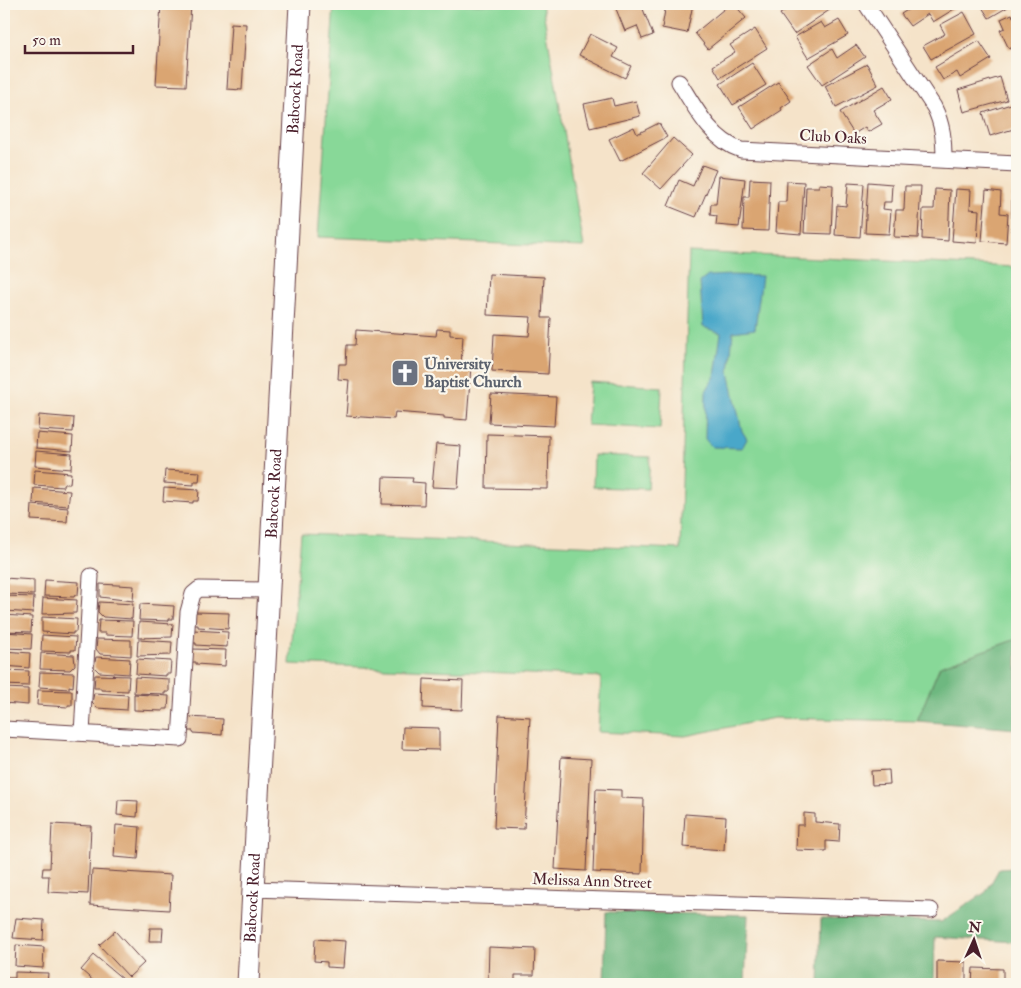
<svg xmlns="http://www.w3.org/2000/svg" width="1021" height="988" font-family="'IM FELL Double Pica',serif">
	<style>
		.green { fill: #88d898; stroke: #697c62 }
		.forest { fill: #6eb880; stroke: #5c6c56 }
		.water { fill: #4aa7c9; stroke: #4a637a }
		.building { fill: #daa572 }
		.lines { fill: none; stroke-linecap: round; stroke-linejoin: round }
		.minor-casing { stroke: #643c43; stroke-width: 17 }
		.secondary-casing { stroke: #643c43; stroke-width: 23 }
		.minor { stroke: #fff; stroke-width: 15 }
		.secondary { stroke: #fff; stroke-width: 21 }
		.labels { text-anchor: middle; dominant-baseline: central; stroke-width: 4.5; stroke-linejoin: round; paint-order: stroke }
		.street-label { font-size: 16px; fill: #4a1f2b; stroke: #fbf7ec }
		.worship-label { font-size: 16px; font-weight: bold; fill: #5b616d; stroke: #fbf7ec; text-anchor: start }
	</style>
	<rect width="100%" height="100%" fill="#fbf7ec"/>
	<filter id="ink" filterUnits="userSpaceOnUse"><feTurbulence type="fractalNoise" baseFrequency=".02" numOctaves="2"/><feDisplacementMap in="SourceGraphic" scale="10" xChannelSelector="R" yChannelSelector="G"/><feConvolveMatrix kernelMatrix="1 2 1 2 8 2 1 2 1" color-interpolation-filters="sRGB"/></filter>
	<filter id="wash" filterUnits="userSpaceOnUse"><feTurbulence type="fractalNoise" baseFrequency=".0096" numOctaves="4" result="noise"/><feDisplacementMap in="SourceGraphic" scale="20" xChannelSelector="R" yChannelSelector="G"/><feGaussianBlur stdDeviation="1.12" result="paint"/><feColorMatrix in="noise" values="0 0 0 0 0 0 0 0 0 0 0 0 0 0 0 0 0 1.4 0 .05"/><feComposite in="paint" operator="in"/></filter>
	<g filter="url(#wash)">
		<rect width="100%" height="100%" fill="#f5e3c9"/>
		<path class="green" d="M334,4H542L584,247L318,237Z
			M689,252L1017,267V639L940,666L917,721L774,718L685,736L598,732L601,677L290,664L301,534L680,549Z
			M590,382L662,387L660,429L587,425Z
			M594,455L650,457L648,489L593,487Z"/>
		<path class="forest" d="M1017,639V729L917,721L940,666Z
			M1017,868V942L935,937L934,984H819L821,919L941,922L986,892L999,869Z
			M606,912L748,915L745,984H604Z"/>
		<path class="water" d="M732,275L762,276L755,329L733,332L729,372L742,431L747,439L742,448L712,447L705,439L706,391L715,376L721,333L703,327L700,282L708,276Z"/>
		<g id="blocks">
			<path class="building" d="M161,4H191L186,86L156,85Z
				M614,4H641L653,35L642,39L637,26L625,31Z
				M666,4H693L687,33L662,28Z
				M730,4H734L746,18L708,49L695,33Z
				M769,4H786L774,11Z
				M795,4H827L831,9L794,34L780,14Z
				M917,4H958L959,6L933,22L928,14L910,26L901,14Z
				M980,4H1013L989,18Z
				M964,12L976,34L931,59L923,46L945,34L940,25Z
				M1012,14L1013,17L1017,15V45L1009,49L1000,30L1005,28L1001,19Z
				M839,20L848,35L808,58L795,37L821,22L825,28Z
				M231,23L246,24L242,90L227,89Z
				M755,29L767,48L720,78L713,66L735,52L730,45Z
				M590,34L618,48L613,57L631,66L625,78L579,55Z
				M979,41L991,59L960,78L957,72L943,80L935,67Z
				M856,45L865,57L822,85L808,65L832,49L837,58Z
				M752,63L766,85L733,105L720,84Z
				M867,64L878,85L836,107L825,86Z
				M1000,77L1007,100L964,112L958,90Z
				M778,82L791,101L781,108L782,110L753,129L739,107Z
				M884,86L892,99L873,110L882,124L868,132L865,127L854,134L840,112Z
				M612,98L614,106L636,101L640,116L590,128L584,104Z
				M1017,102V128L990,136L983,113Z
				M659,123L667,137L620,161L609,139L634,127L637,134Z
				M673,138L692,155L661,189L643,173Z
				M702,165L716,170L696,217L668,206L679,180L693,186Z
				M719,176L745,179L739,227L716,225L717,216L710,215L711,204H716Z
				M750,179L770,180L768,231L743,230L744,197H749Z
				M787,181L804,182L801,234L776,232L778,202H786Z
				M868,182L892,184L891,202H884L883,209L891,210L889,234L865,233Z
				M848,183L864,184L860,237L835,235L837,205L846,206Z
				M819,184L833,185L831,234L804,233L806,187H819Z
				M905,186H921L918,238L894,237L896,210H904Z
				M935,189L950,190L948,241L922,239L923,209H934Z
				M956,189L971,190L970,209L979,210L977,243L952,241Z
				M986,190L1001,192L1000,213L1008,214L1006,243L982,241Z
				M1012,194H1017V233H1012Z
				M489,274L544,277L542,318H551L548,374L492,371L494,334L529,336L531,317L487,315Z
				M437,329L450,330V335L463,336L461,366H471L467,420L444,418V416L395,412L394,419L346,416L349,380L338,379L339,364H346L347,345H355L356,330L436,336Z
				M491,394L556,397L554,426L489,423Z
				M39,415L74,418L73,432L38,430Z
				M37,433L73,436L72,451L36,448Z
				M487,434L549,436L548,489L486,488Z
				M436,444L461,446L458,488L432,487Z
				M36,451L72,454L71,469L35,466Z
				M35,470L71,473L70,484H63V487L34,485Z
				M165,470L200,472L199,482H194V485L164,483Z
				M383,477L413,478L412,482L425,483L424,505L382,504Z
				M34,488L70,491L68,506L33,503Z
				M164,488L199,490L198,501H193V503L163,501Z
				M32,505L68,508L67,522L31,520Z
				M4,578L34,580V595L4,594Z
				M45,580L79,582L78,595H75L74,597L44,596Z
				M100,584L134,586L133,601L100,597Z
				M4,596L34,597L33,613L6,611L4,609Z
				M43,598L77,600L76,613L42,614Z
				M99,602L133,604L132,619L103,617L98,612Z
				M140,604L174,606L173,619H169V621L139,620Z
				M195,612L229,613L228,629L198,627V625H194Z
				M4,615L32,617L31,632L4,631Z
				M42,617L77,619L76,632H73V634L42,632Z
				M99,620L133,621L132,636L105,635V633H98Z
				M139,622L173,624L172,637L138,638Z
				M193,630L228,632L227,647L196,645V643H193Z
				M4,632L32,634L31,649L4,648Z
				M42,635L76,637L75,650H71V652L41,651Z
				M97,639L131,640V656L100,654L96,649Z
				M138,640L172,642L171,655L137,656Z
				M192,649L226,650L225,666L196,664V662H191Z
				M4,651L30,653L29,668L4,666Z
				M41,653L74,655L75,665L70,670L40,669Z
				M96,657L130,659L129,674L99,672L94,667Z
				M137,659L171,661L170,674H166V676L136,674Z
				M4,670L29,671L28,686L4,685Z
				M40,672L74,673L73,687L69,686V689L39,687Z
				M95,675L129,676L128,691L101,690V688H94Z
				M135,677L169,679V692H165V694L134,693Z
				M424,679L463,681L462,710L423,708Z
				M4,688L28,689V705L4,703Z
				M38,690L72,691V705H68V707L37,705Z
				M94,693L128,695L127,710L97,708L92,703Z
				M134,694L169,696L168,709H163V711L134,710Z
				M499,715L530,717L524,829L494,828Z
				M189,717L223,719L222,735L193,733V731H188Z
				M403,727L439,728V750L402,749Z
				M561,757L591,759L586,871L555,869Z
				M889,770L890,784L872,785L871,771Z
				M596,789L621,790V798L644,799L642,874L593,872Z
				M118,800L138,801L137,817L117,815Z
				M804,813L815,814V822L840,824L839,842L826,841V851L796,850L797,825H804Z
				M685,814L726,817L724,850L683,847Z
				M52,824L91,826L88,894L48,892L49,876H42L43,868H50Z
				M116,825L140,827L138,859L114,857Z
				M92,870L171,875L169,910L90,905Z
				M16,918L44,920L43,940L13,938Z
				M150,928H163L162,941H149Z
				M115,931L144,963L129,977L99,945Z
				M315,939L345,941L343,968L327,967V962L314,961Z
				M16,945L44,947L43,968L15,966Z
				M489,947L535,949L534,975H515V983L488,982Z
				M94,955L129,984H97L81,970Z
				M937,961L966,962V984H937Z
				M973,968L1003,969V984H972Z
				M15,972L48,973L47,984H4V978H15Z"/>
		</g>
	</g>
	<g filter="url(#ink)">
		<use href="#blocks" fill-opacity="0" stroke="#643c43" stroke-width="1"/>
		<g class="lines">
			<defs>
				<path id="minor" d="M866,4L934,107C943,125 944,140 944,160
					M679,82C695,107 711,140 741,150L1017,164
					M4,729L180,739L188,612L193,594L199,589L269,590
					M82,733L91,576
					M252,889L931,910"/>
				<g id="secondary">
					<path id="s1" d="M248,984L300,4"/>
				</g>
			</defs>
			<use href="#minor" class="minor-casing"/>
			<use href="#secondary" class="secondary-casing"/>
			<use href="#minor" class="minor"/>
			<use href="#secondary" class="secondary"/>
		</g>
	</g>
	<defs>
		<symbol id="church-square" viewBox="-11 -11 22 22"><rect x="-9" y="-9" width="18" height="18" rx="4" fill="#6b7280" stroke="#fbf7ec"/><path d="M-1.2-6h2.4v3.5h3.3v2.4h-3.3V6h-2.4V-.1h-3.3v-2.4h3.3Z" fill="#fff"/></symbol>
	</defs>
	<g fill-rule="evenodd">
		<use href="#church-square" x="389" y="357" width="32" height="32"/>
	</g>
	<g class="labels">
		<g class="street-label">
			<text stroke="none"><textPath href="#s1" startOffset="896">Babcock Road</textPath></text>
			<text transform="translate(833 137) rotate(3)">Club Oaks</text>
			<text stroke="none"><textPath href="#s1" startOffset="491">Babcock Road</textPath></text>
			<text transform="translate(592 881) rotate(2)">Melissa Ann Street</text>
			<text stroke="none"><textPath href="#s1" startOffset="86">Babcock Road</textPath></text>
		</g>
		<g class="worship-label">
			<text x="424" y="364">University<tspan x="424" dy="18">Baptist Church</tspan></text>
		</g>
	</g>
	<rect width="1021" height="988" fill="none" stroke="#fbf7ec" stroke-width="20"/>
	<g transform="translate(974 940) rotate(3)" stroke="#fbf7ec" stroke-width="4" paint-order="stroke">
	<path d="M0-4L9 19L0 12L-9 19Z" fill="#4a1f2b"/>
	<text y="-8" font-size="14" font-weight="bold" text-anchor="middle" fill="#4a1f2b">N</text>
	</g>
	<path d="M25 45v8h108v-8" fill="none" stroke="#4a1f2b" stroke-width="2.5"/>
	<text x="32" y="45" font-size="15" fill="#4a1f2b" stroke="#fbf7ec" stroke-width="4" paint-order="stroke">50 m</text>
</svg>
